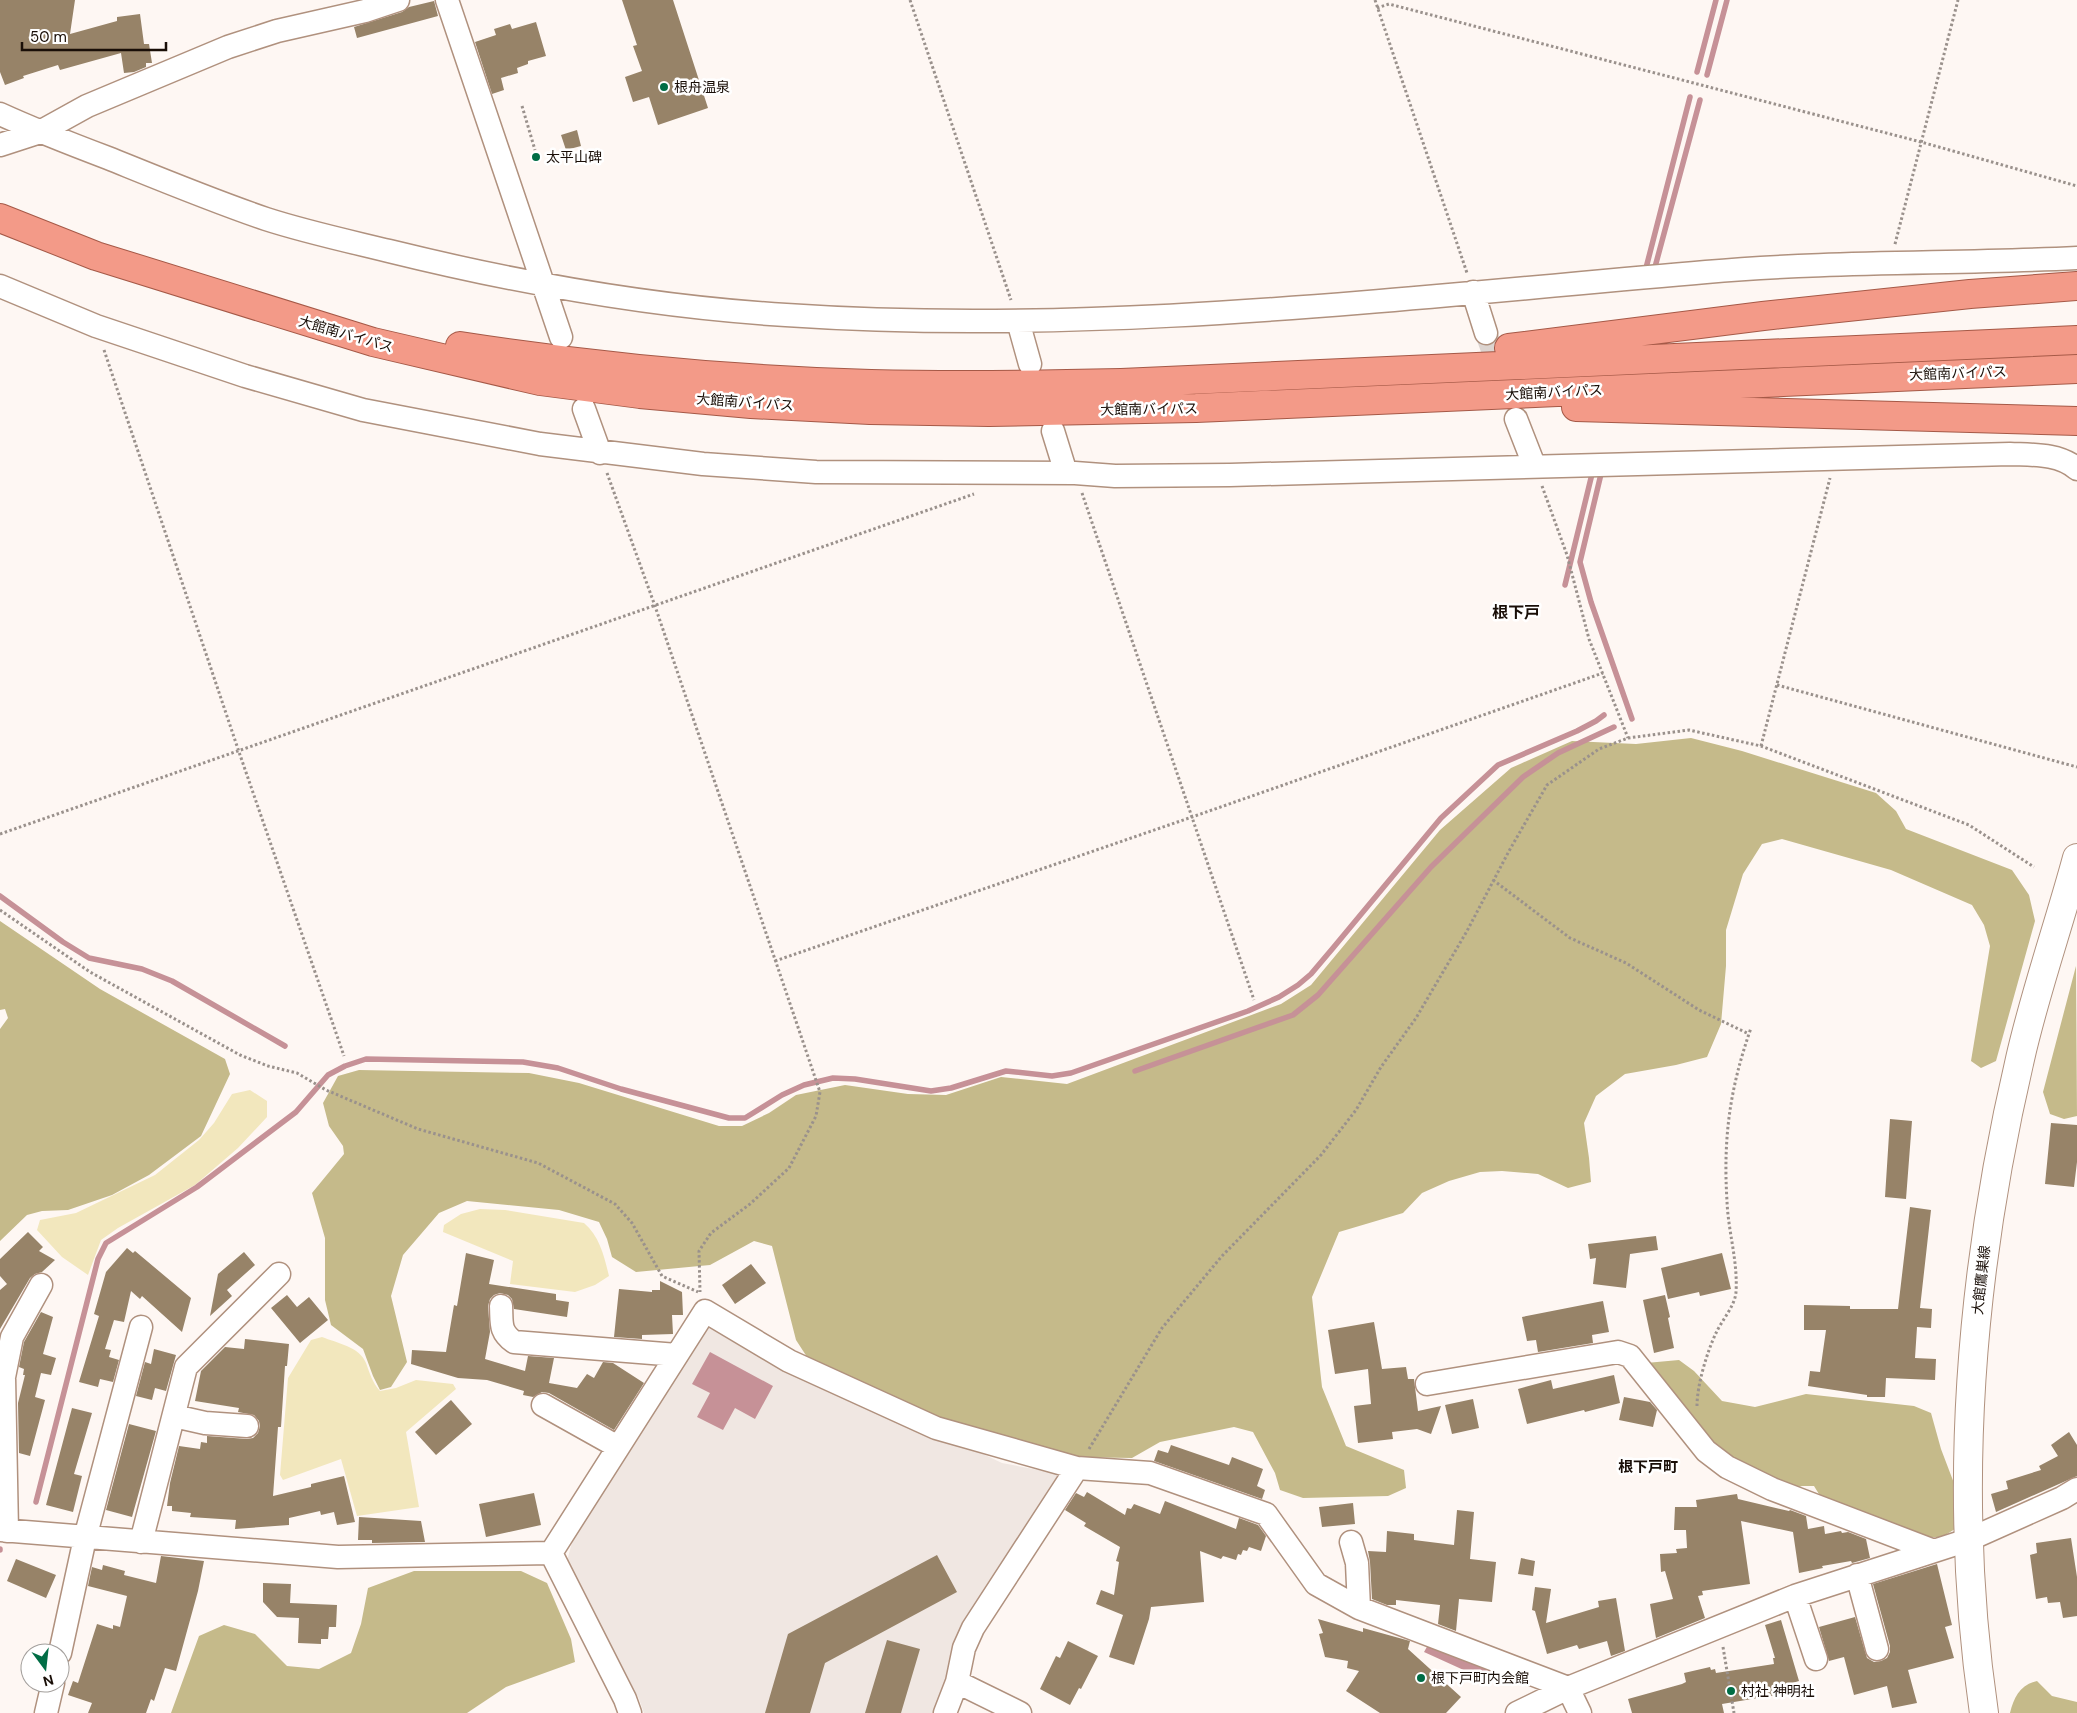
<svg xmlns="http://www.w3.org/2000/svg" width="2077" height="1713" font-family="'DM Sans','Noto Sans JP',sans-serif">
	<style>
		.built { fill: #f0e7e2 }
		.green { fill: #f2e7bd }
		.forest { fill: #c5ba8a }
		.water { fill: #c69197 }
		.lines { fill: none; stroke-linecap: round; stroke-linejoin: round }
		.stream { stroke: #c69197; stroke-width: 5.5 }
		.building { fill: #978368 }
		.minor-tunnel { stroke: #dcd4d0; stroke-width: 22; stroke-dasharray: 22 11; stroke-linecap: butt }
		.minor-casing { stroke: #b0917e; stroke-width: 25 }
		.secondary-casing { stroke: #b0917e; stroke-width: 30 }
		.trunk-casing { stroke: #a55947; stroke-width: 30 }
		.path { stroke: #9a918c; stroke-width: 3; stroke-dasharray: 2.5 2.5; stroke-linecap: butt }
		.minor { stroke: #fff; stroke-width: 22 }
		.secondary { stroke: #fff; stroke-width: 28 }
		.trunk { stroke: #f39a88; stroke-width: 28 }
		.poi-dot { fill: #006d45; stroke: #fff; stroke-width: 2 }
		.labels { text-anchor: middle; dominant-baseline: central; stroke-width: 5; stroke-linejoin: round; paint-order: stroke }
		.poi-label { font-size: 14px; fill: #190e07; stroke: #fff; text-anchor: start }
		.street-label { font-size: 14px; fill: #190e07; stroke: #fff }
		.neighbourhood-label { font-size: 15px; font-weight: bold; fill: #190e07; stroke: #fff }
		.quarter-label { font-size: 16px; font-weight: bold; fill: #190e07; stroke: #fff }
	</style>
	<rect width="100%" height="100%" fill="#fef7f3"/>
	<path class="built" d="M703,1322L1002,1463L1065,1475L966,1622L948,1669L936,1713H644L639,1699L567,1561L578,1520Z"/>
	<path class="green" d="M250,1090L267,1101V1117L238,1148L195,1185L118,1228L101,1240L88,1275L62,1257L37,1230L40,1220L76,1213L155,1175L199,1140L214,1123L232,1094Z
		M480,1209L505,1210L584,1223C600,1237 604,1256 609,1276L595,1285L575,1292L510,1284L513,1261L443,1232L444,1225L461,1214Z
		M322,1337C337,1343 360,1347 366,1363C370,1374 372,1382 380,1391L396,1388L416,1380L453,1384L456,1389L406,1432L419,1507L357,1516L341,1459L283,1480L280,1475L288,1378L311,1340Z"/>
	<path class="forest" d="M1691,738L1742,751L1876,793L1896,811L1906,829L2012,870L2029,895L2035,921L1996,1061L1981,1068L1971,1061L1990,946L1984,925L1972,905L1891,870L1782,839L1762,844L1743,874L1726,930V966L1721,1024L1707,1057L1676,1065L1625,1074L1596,1096L1584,1123L1589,1158L1591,1182L1568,1188L1538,1174L1502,1171L1480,1172L1449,1181L1422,1193L1403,1213L1339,1232L1312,1297L1322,1387L1346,1446L1404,1470L1406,1488L1388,1496L1303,1498L1280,1490L1275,1473L1253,1432L1234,1427L1160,1442L1132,1458L1073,1457L946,1422L809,1360L796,1340L772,1246L754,1241L710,1265L636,1272L612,1257L607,1239L599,1222L559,1210L467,1201L439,1213L403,1255L391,1296L407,1362L391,1387L380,1390L373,1376L363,1349L331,1325L325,1300V1238L312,1193L344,1154L343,1146L329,1126L323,1103L338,1076L359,1070L529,1073L579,1083L719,1126H742L769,1113L796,1095L845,1085L908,1094L946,1095L1001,1077L1067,1084L1281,1004L1311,985L1440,830L1511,768L1572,741L1636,744Z
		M0,921L100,989L225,1059L230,1074L201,1136L149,1175L112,1195L68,1210L42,1211L27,1215L0,1241V1029L8,1018L5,1009L0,1010Z
		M2076,966L2077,1116L2064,1119L2050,1114L2043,1092Z
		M1679,1360L1694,1371L1722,1401L1755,1407L1806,1394L1914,1406L1931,1413L1941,1449L1960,1499V1526L1942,1537H1925L1822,1499L1814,1486H1802L1792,1489L1731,1464L1646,1363Z
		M414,1571H521L547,1583L571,1639L575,1662L506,1687L467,1713H171L199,1636L224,1625L255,1634L287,1666L319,1669L351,1653L361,1624L368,1588Z
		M2037,1681L2052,1696L2077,1702V1713H2010C2014,1697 2020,1685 2037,1681Z"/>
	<path class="water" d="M710,1352L773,1386L755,1419L735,1408L723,1430L697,1417L710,1393L692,1384Z
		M1428,1645L1504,1670L1503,1679L1479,1677L1424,1652Z"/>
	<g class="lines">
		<path class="stream" d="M1697,72L1716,0
			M1707,75L1727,0
			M1655,267L1700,100
			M1646,268L1690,97
			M1601,474L1580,562L1591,602L1632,719
			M1565,585L1592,474
			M0,896L63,942L89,958L142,969L172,981L285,1046
			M1135,1071L1293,1015L1318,995L1431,867L1523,777L1558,753L1614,727
			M36,1502L98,1259L106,1243L197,1187L296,1112L328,1075L345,1066L366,1059L523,1062L558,1068L621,1089L729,1118H745L782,1095L804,1085L833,1078L855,1079L931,1091L951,1088L1006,1071L1052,1076L1071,1073L1248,1011L1279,997L1298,985L1311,974L1333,948L1441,818L1498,765L1577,731L1596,721L1604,715
			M0,1550V1549"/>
	</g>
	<path class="building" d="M0,0H75L70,34L117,21V17L140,14L144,44H149L152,63H146V67L134,72L124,73L121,53L60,70L58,65L23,76L24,78L5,85L0,72Z
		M622,0H673L708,108L658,125L649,97L633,102L625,77L642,71L633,46L637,45Z
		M434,1L438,16L357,38L354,27L402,12L409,7Z
		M536,22L546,56L528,61V64L517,68L518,73L501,78L504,90L492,94L475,42L496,35L494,29L510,24L512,29Z
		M577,130L581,146L566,150L561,135Z
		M1890,1119L1912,1121L1906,1199L1885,1197Z
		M2051,1123L2077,1125V1162L2074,1187L2045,1184Z
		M1910,1207L1931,1210L1920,1308L1932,1309L1931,1328L1917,1327L1915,1358L1936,1359L1935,1380L1886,1378L1885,1397H1867V1395L1808,1386L1810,1371L1820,1372L1826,1330H1804V1305L1850,1306V1309H1898Z
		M28,1232L43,1247L39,1251L55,1260L42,1272L35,1274L30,1278L0,1329V1290L7,1284L0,1276V1259Z
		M1656,1236L1658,1250L1630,1254L1626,1288L1593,1284L1596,1258L1590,1259L1588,1244Z
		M127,1248L133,1253L135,1251L191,1298L182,1332L142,1296L140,1299L131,1291L124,1322L114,1320L105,1349L111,1350L109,1357L119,1360L113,1382L100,1379L98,1387L79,1382L99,1316L94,1314L106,1272Z
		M244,1252L255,1265L227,1290L232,1296L210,1316L218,1274Z
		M466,1253L494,1260L489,1284L556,1294V1300L569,1302L567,1317L514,1309L512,1299L508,1295L500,1293L494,1295L490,1299L488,1306L490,1332L485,1359L525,1371L528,1356L554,1358L549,1383L577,1388L587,1374L594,1378L603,1362L613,1363L644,1383L614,1430L549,1393L542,1392L533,1397L523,1395L524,1391L487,1380L458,1378L411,1364L412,1350L446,1352L454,1305L457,1306Z
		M1722,1253L1731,1289L1700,1296L1699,1292L1668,1299L1661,1268Z
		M751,1264L766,1283L735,1304L722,1285Z
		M660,1281L682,1292L683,1315H672L673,1334L642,1335V1339L614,1337L619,1289L652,1292V1290H660Z
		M287,1295L297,1307L309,1297L328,1320L300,1343L271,1308Z
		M1665,1295L1670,1317L1668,1318L1674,1348L1654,1353L1643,1300Z
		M1603,1301L1609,1332L1592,1335L1593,1343L1538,1352L1536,1340L1527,1341L1522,1317Z
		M41,1312L53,1317L43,1354L56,1358L51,1375L41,1373L35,1397L45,1400L30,1456L19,1453L18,1403L25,1375H23L24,1369L19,1367L24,1342Z
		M1374,1322L1382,1369L1406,1367L1408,1379H1414L1418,1411L1441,1406L1431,1434L1417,1429L1392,1432L1393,1439L1358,1443L1354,1406L1371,1404L1368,1369L1335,1374L1328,1330Z
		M245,1339L289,1344L287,1366H285L281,1427H278L273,1496L311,1487V1484L344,1476L355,1522L337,1525L334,1512L321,1515L320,1511L289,1518V1525L235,1529L236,1520L190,1517L191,1513L172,1511V1506H167L170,1483L179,1446L200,1449L201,1442L207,1443V1436L247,1439L253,1438L258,1433L260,1426L259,1421L254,1415L238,1412L239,1408L195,1401L201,1371L225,1347L244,1349Z
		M154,1349L176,1355L166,1391L155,1388L152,1400L136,1396L145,1362L151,1364Z
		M1614,1375L1620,1403L1585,1412L1584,1410L1527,1424L1518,1389L1551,1380L1553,1389Z
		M1624,1397L1650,1402L1657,1410L1653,1427L1619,1420Z
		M1473,1399L1479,1428L1452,1434L1445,1405Z
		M451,1400L472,1424L436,1455L415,1432Z
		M72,1408L92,1413L74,1474L82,1476L73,1512L46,1505Z
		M129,1424L156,1431L132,1517L106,1510Z
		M2069,1432L2077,1445V1476L1996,1512L1991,1494L2008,1489L2006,1481L2041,1470L2039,1466L2058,1456L2051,1445Z
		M1171,1445L1229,1465L1232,1457L1263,1469L1257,1486L1265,1490L1262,1499L1154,1461L1158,1450L1168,1453Z
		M1087,1492L1125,1515L1127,1508L1131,1509L1134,1504L1160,1514L1165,1501L1236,1529L1239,1518L1258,1525L1266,1536L1261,1551L1249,1547L1247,1551L1243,1550L1241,1555L1238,1554L1236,1560L1223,1556L1221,1559L1200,1551L1204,1602L1151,1607L1149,1619L1134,1665L1109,1657L1123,1615L1096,1604L1101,1590L1114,1595L1119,1562L1116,1561L1120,1547L1084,1526L1086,1523L1065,1510L1076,1493L1084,1497Z
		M534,1493L541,1525L486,1537L479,1504Z
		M1737,1494L1738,1499L1789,1511L1790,1510L1806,1516L1808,1529L1824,1526L1825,1534L1841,1531L1842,1533L1848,1532L1866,1539L1870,1558L1852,1563L1851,1561L1822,1566L1823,1568L1799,1573L1793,1532L1741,1521L1750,1584L1702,1591L1703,1595L1698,1596L1705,1618L1656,1638L1650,1604L1673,1599L1665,1571L1661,1572L1660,1554L1677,1553L1676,1549L1687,1548L1686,1530H1674L1675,1507H1697L1696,1500Z
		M1353,1503L1355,1524L1322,1527L1319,1507Z
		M1457,1510L1474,1512L1470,1559L1496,1562L1492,1602L1459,1599L1456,1631L1438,1624L1440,1605L1396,1600V1605H1387L1372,1599L1370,1562L1368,1551L1386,1552L1387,1531L1414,1534V1540L1454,1545Z
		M359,1517L421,1521L425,1542L372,1543V1540H358Z
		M2071,1538L2077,1577V1616L2063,1618L2060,1602L2048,1603L2047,1597L2036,1599L2030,1555L2037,1553L2036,1543Z
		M937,1555L957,1592L825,1663L810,1713H765L788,1634Z
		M161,1556L204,1561L198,1591L176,1671L165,1668L154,1701L151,1699L146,1713H88L92,1703L68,1695L73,1681L78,1683L97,1624L113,1629V1625L120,1627L127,1596L88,1586L92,1567L102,1570L103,1565L125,1571L124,1575L156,1583Z
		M1521,1558L1535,1561L1533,1576L1518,1574Z
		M16,1559L56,1575L46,1598L7,1581Z
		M1937,1564L1952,1625L1945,1627L1954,1658L1908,1670L1917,1703L1892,1708L1887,1686L1854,1695L1844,1657L1829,1661L1819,1627L1855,1617L1867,1658L1874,1662L1881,1661L1887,1658L1890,1652V1646L1873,1584Z
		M263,1583L291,1584L290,1603L337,1605L336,1627H329L328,1639H321V1644L298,1643L299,1618L277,1617L263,1602Z
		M1535,1587L1551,1589L1546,1623L1599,1607L1598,1601L1616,1598L1625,1651L1611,1656L1607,1641L1579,1649L1577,1645L1547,1654L1535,1611L1532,1610Z
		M1318,1619L1363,1632V1628L1410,1641L1408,1649L1461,1697L1446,1713H1380L1346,1691L1359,1671L1347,1668L1348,1661L1325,1657L1319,1634L1323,1633Z
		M1781,1620L1799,1681L1775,1688L1776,1695L1722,1704L1724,1713H1632L1628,1699L1682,1684L1686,1682L1684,1673L1710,1667L1711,1670L1715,1669L1716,1673L1774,1664L1773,1658H1775L1765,1625Z
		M887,1640L920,1649L901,1713H865Z
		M1068,1641L1098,1656L1081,1689L1079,1688L1070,1705L1040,1689L1056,1656L1060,1658Z"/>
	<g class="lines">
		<path class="minor-tunnel" d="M1486,333L1503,381"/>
		<defs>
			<path id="minor" d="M447,0L561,337
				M0,114C35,130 71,144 108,158C160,179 213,201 266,219C306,232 348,241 389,251C519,283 652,307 786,315C1093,336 1401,298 1706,272C1830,261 1954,264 2077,258
				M0,145L40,132L87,106L228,47L277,31L365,11L398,0
				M0,286L96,326L245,376L363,410L540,444L703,464L816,472L1075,473L1115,476L1230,475L2010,454C2032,455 2059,453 2077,469
				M1473,292L1486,333
				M1018,321L1030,364
				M584,409L600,453
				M1516,419L1534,465
				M1053,431L1066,473
				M501,1306C502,1323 499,1331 514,1342L677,1355
				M1427,1384L1618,1352L1630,1356L1706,1451L1727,1467L1772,1489L1934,1551
				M543,1405L618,1447
				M174,1416L205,1423L247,1426
				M0,1530L338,1557L551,1553
				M7,1531L4,1377L12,1337L41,1285
				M141,1542L186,1367L279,1274
				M1351,1542L1357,1563L1359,1608
				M551,1553L705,1311L789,1361L936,1428L1077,1468L1150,1473L1266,1514L1316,1584L1359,1608L1568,1688L1580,1713
				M551,1553L625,1699L630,1713
				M1857,1575L1877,1649
				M1795,1596L1816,1659
				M60,1653L85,1538L141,1327
				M957,1682L1020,1713
				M46,1713L53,1683
				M945,1713L957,1682L964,1648L973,1628L1077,1468
				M1517,1713L1568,1688L1795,1596L1968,1540L2062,1498L2077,1489"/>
			<path id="secondary" d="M1984,1713C1952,1495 1970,1273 2020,1059C2035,992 2059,925 2077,858"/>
			<path id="trunk" d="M0,218L96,256L373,342L540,381L640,394L751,404L870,410L989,412L1196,408L2077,369
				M460,346C596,367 733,380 871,384C954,386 1037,385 1121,383L2077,340
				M1509,348L1763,316L1970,294L2077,286
				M1576,407L2077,421"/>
		</defs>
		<use href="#minor" class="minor-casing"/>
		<use href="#secondary" class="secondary-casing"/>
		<use href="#trunk" class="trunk-casing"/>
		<path class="path" d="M910,0L1011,300
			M1375,0L1467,273
			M1377,8L1389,4L1921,142L2077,186
			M522,106L535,150
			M1895,244L1958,0
			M104,350L239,752L344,1056
			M607,473L655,606L820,1092L816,1116L789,1168L750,1204L711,1233L699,1251L700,1292
			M1542,486L1567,555L1589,639L1628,738
			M1082,493L1254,1000
			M1777,685L2077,767
			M1761,746L1830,478
			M0,834L974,494
			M1493,880L1570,938L1626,963L1699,1010L1749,1034
			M0,910L90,972L240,1055L268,1066L297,1073L326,1090L418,1129L538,1163L615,1204L632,1223L662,1276L698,1292
			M775,961L1192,817L1603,673
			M1697,1406C1697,1385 1707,1352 1716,1333C1722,1320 1735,1306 1736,1292C1738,1261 1728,1231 1727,1201C1723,1137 1730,1088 1751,1028
			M1089,1449L1162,1328L1222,1256L1321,1155L1356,1110L1381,1067L1416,1018L1467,931L1509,851L1547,785L1599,749L1628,738L1689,730L1761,746L1969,825L2034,867
			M1723,1647L1734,1713"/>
		<use href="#minor" class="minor"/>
		<use href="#secondary" class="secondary"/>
		<use href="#trunk" class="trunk"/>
	</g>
	<g class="poi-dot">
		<circle cx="664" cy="87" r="5"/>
		<circle cx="536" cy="157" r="5"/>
		<circle cx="1421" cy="1678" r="5"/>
		<circle cx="1731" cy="1691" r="5"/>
	</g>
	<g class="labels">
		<g class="poi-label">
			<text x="674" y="87">根舟温泉</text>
			<text x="546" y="157">太平山碑</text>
			<text x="1431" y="1678">根下戸町内会館</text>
			<text x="1741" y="1691">村社 神明社</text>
		</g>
		<g class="street-label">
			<text transform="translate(346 334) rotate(16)">大館南バイパス</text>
			<text transform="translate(1958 373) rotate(-2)">大館南バイパス</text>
			<text transform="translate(1554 392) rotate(-3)">大館南バイパス</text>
			<text transform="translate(745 402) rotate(4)">大館南バイパス</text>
			<text transform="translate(1149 409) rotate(-1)">大館南バイパス</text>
			<text transform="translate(1981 1280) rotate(-84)">大館鷹巣線</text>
		</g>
		<g class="neighbourhood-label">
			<text x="1648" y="1467">根下戸町</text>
		</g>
		<g class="quarter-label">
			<text x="1516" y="612">根下戸</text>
		</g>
	</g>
	<g transform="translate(45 1668) rotate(165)"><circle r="24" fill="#ffffff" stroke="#a39f9c"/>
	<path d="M0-4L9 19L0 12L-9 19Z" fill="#006d45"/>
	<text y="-8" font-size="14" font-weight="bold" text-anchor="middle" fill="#190e07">N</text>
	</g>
	<path d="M22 42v8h144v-8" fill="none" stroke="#190e07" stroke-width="2.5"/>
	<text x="30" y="42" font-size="15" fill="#190e07" stroke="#ffffff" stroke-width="4" paint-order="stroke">50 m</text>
</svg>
